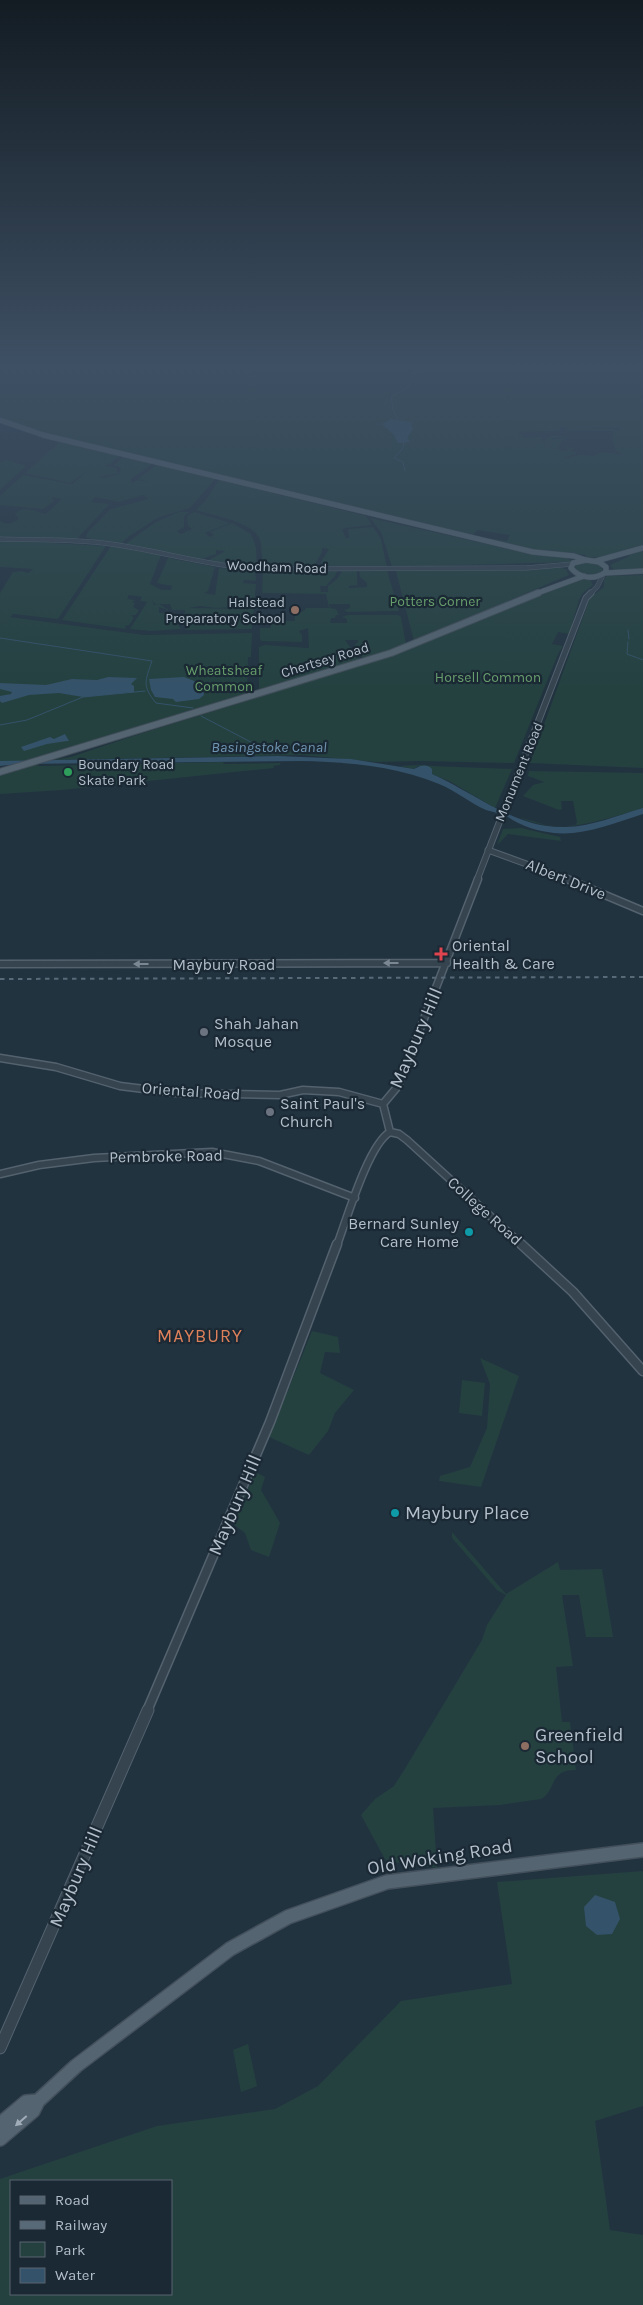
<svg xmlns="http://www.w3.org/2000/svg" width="643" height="2305" font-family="Karla,sans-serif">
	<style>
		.green { fill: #244140; fill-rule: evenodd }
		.water { fill: #345269 }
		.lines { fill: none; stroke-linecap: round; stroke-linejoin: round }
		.stream { stroke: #345269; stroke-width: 1 }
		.minor-far4-casing { stroke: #54626e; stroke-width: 5 }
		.minor-far3-casing { stroke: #54626e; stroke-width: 7 }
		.minor-far2-casing { stroke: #54626e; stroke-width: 9 }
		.minor-far1-casing { stroke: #54626e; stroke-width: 11 }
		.minor-casing { stroke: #54626e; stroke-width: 13 }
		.major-far2-casing { stroke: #43505c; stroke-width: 6 }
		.major-far1-casing { stroke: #43505c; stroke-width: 8 }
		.major-casing { stroke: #43505c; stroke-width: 16 }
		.minor-far4 { stroke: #364450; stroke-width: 4 }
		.minor-far3 { stroke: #364450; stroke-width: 5 }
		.minor-far2 { stroke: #364450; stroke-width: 6 }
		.minor-far1 { stroke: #364450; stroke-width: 8 }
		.minor { stroke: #364450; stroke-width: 11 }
		.major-far2 { stroke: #546470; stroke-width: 5 }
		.major-far1 { stroke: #546470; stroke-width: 6 }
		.major { stroke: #546470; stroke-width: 13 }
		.rail { stroke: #586977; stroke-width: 2; stroke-dasharray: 4.5 4.5; stroke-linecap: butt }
		.oneway { fill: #7b8894 }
		.oneway2 { fill: #a0adb9 }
		.education-dot { fill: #8d6e63; stroke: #1b2935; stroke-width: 2 }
		.leisure-dot { fill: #2e9e5b; stroke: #1b2935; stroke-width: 2 }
		.health-dot { fill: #e0444e; stroke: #1b2935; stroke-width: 2 }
		.worship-dot { fill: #6b7280; stroke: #1b2935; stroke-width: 2 }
		.culture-dot { fill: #0f9aa8; stroke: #1b2935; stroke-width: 2 }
		.labels { text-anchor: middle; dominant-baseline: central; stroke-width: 4.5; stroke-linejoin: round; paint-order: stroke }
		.far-street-label { font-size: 14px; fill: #b3bfcb; stroke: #1b2935 }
		.far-park-label { font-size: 14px; fill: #689e6c; stroke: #1b2935 }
		.far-poi-label { font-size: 14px; fill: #b3bfcb; stroke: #1b2935; text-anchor: end }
		.far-water-label { font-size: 15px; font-style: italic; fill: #7095b1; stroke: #1b2935 }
		.street-label { font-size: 16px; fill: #b3bfcb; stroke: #1b2935 }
		.poi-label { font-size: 16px; fill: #b3bfcb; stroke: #1b2935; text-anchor: start }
		.neighbourhood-label { font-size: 18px; letter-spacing: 1px; fill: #de815a; stroke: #1b2935 }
		.near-street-label { font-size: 19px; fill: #b3bfcb; stroke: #1b2935 }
		.near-poi-label { font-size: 19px; fill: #b3bfcb; stroke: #1b2935; text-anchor: start }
	</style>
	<rect width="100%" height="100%" fill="#223340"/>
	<path class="green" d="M0,369H643V569L615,570L610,566L612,564L630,556C618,549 600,560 585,557L586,555L534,550L480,537L507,541L510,535L477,530L472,536L31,430L0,417ZM558,427H618L621,429L615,431V429L569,427L564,430L569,431H614L612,438L616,451L624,455L602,452L594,456L580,455L562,459L577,453L570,450L575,448L565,447L569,450L556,452L562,450L558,448L562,440L566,439H550L564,436H551L543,442L541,439L542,437L525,438L519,432L557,431L562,429Z
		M60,442L119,456L110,464L104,466L116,468L118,473L99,477L103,478L119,474L121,468L114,465L123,457L152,464L131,479V482L133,483L137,480L151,483L138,479L156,465L215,479L190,508L159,517L128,537L121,544L95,540L86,537L88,532L111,509L149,499L143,495L119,502L95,497L91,502L109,504L77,539L0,537V521C6,525 15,524 19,518L15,514C25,504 37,513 46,514L62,499L53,497L52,499L54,501L43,509L0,505V496L23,475L72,484L90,469L70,483L25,473Z
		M7,460L26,466L0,490V462Z
		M219,480L366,516L372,525L345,528L342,530L346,538H349L348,529L373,527L381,539L387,567L322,566L321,562L329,549L322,548V552L314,567L263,568C261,559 263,543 258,536C248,521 212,515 196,510L206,500Z
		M179,512H189L184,516V527L177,531L181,534L192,529L188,526L187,516L194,512L230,523L205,533L210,537L214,535L210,532L232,523L251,534L256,547L257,566L247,567L207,561L225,551L216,550V554L199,560L125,544L156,522Z
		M370,518L528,553L567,558L572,561L570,562L392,567L381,532Z
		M0,540L106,546L58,619L13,614L10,617L144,635L252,633L251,657H248L247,693L23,761H0V593L13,572L22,571L28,573L33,569L0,567Z
		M111,546L161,555L150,584L162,590H171L172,586L157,583L168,558L215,567L208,591L204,593L215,595L219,568L255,571L256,581L244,580L243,583L256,584L254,606L216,608L200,606L189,608L254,609L252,629L187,630L184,624L185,610H172L170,604H155L152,600L154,605L159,604L170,611L159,607V613H170L181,629L151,631L130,629L147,602L140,601L142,597L129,595L127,599L135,600L132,602L135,603L133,607L139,610L136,615H131L134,618L129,625L125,626L126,629L62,620Z
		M590,562L600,565L603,571L589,576L576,570L575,566L578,564Z
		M560,568L566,569L569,575L414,641L396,571Z
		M359,570H387L399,611L347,612L344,610L350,608V604H329L330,608L336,609L339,615H336L335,618H331L330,623H347V619L342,617L348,615H398L401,617L406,644L364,659L358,653L355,644L358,642V640H345L360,661L259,689V647L265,645L309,648L308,628L299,631L302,635V642L262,641L260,639V628H271V620L295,621L294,614L304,611L306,608H329L326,594L262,593L263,572L337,571L335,576L326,586H320L321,592H328V586L337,579L342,571H357V585L349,586V588L367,587V583L360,577Z
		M643,575V768L530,763L590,598L604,587V579L607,576Z
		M583,579L590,580L593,585L582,594L579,600L569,634L558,632L552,644L563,646L558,654L514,763L420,761L377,762L302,755L53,760L71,757L133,736L398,654L562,586Z
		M223,762L224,764L280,763V765L273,766L274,768L62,790L0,794V776L35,765L40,766Z
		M421,765L433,766L512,769L495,808L451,782L432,774V771L418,766L414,769L399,766Z
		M529,771L643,773V808C602,820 560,837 519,817L549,826H575L577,822L573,801H561L562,809L559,810L523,796L533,785L544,782L528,776Z
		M521,828L560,837L561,841L508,834L497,845L503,829Z
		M312,1331L338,1337L340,1353L325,1352L320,1373L354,1390L335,1413L328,1431L309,1455L269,1437Z
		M480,1358L519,1376L481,1487L439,1481L440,1476L470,1467L487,1428L490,1384Z
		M462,1380L485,1383L482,1416L459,1413Z
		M255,1472L265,1477L261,1490L280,1523L269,1557L251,1550L245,1533L233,1524Z
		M452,1532L506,1594L558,1562L560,1570L602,1569L613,1637H586L579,1595H562L573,1666L556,1667L562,1722H570L576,1770C549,1769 557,1790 541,1799L500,1805L433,1808L437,1868L386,1861L361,1815L375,1799L394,1786L406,1767L482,1640L487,1625L506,1595L497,1590L452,1538Z
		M643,1871V2106L595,2121L610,2230L643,2235V2305H0V2179L157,2126L275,2109L318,2086L401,2001L512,1984L497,1882ZM11,2181H171V2294H11Z
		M248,2044L257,2086L241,2092L233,2050Z"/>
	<path class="water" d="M391,419L412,422L411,425L413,429L407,438L410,442L398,443L394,435L382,424Z
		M108,677L137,678L131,684L134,686V692L83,697L59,693L29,695L2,703L0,701V696L11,694L12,692L0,689V683L46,685L72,679L97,680Z
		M184,677L202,684L204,695L199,699L176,702L173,699L155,697L151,690L149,679Z
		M65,734L69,741H67L47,744L24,751L21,747L50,737L54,739Z
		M278,756L351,759L414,769C420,766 426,763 432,769V774C475,793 516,829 565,827C591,827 618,815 643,808V814C614,823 584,836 554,833C537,831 521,826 508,817C502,814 493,812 486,810C470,803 456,791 439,784C396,766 347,762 301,761L17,764L0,766V761Z
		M595,1895L615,1902L620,1919L612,1934L597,1935L586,1926L584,1907Z"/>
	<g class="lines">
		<path class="stream" d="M0,374L4,371
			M398,419L393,410L391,397L408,387L409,382L413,380V374L427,369
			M404,442L403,448L394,458L403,462L405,471
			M628,630L629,639
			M0,638L152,661C145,681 142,686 156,703L193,708
			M628,642L627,654L643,660
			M201,716L268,751
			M0,725L27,720L83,697L145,691"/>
		<defs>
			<path id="minor-far4" d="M0,539C34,540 69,539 103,543C154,549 203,565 254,569L526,568L573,564
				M590,594L597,587L603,575"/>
			<path id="minor-far3" d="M488,850L570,880
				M477,880L586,598L591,593"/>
			<path id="minor-far2" d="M567,879L643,911
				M0,964L447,963
				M0,1058L56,1067L120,1086L176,1093L280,1095L303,1090L339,1092L383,1104
				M383,1104L398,1086L478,879
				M383,1104L390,1132
				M390,1132L399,1134L407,1140L522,1245
				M0,1174L39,1165L94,1158L212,1152L259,1161L355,1198
				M337,1245C347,1219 368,1145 390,1132"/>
			<path id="minor-far1" d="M521,1244L573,1292L643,1371
				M147,1711L270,1422L337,1244"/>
			<path id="minor" d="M0,2048L148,1710"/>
			<path id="major-far2" d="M0,420L43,435L533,552L574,556L586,560
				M586,560L599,562L606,567V572C595,580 580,579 571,568L573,563Z
				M596,561L643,548
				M605,573L643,571
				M535,594L584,576"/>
			<path id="major-far1" d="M0,772L391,653L538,593"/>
			<path id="major" d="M0,2124L26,2102L38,2101
				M0,2139L33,2111L38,2101L76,2066L230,1949L288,1917L387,1882L643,1850"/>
		</defs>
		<use href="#minor-far4" class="minor-far4-casing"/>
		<use href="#minor-far3" class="minor-far3-casing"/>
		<use href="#minor-far2" class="minor-far2-casing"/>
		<use href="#minor-far1" class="minor-far1-casing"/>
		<use href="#minor" class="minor-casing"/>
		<use href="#major-far2" class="major-far2-casing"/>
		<use href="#major-far1" class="major-far1-casing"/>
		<use href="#major" class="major-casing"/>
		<use href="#minor-far4" class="minor-far4"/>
		<use href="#minor-far3" class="minor-far3"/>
		<use href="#minor-far2" class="minor-far2"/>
		<use href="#minor-far1" class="minor-far1"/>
		<use href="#minor" class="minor"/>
		<use href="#major-far2" class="major-far2"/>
		<use href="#major-far1" class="major-far1"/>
		<use href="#major" class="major"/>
		<path class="rail" d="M0,979L643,977"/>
	</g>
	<defs><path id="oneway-solid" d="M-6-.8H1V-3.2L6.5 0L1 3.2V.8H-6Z" transform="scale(1.25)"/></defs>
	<g class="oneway">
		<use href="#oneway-solid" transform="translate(391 963) rotate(180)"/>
		<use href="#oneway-solid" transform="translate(141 964) rotate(180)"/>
	</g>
	<use class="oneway2" href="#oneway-solid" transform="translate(21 2121) rotate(139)"/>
	<linearGradient id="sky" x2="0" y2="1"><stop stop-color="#131c23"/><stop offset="0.53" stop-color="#3e5064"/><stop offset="1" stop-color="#3e5064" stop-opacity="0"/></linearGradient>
	<rect width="643" height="692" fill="url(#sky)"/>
	<g class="education-dot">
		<circle cx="295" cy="610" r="5"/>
		<circle cx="525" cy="1746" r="5"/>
	</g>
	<circle class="leisure-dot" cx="68" cy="772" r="5"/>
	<path class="health-dot" d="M438.5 946.5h5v5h5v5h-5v5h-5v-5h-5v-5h5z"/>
	<g class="worship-dot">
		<circle cx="204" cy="1032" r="5"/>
		<circle cx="270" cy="1112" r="5"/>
	</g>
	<g class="culture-dot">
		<circle cx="469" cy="1232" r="5"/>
		<circle cx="395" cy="1513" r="5"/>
	</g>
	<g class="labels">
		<g class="far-street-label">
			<text transform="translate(277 567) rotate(2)">Woodham Road</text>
			<text transform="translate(325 660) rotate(-17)">Chertsey Road</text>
			<text transform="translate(519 772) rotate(-68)">Monument Road</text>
		</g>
		<g class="far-park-label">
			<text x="435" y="601">Potters Corner</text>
			<text x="224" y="670">Wheatsheaf<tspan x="224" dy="16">Common</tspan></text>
			<text x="488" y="677">Horsell Common</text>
		</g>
		<g class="far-poi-label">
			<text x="285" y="602">Halstead<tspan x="285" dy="16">Preparatory School</tspan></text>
			<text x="78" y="764" text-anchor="start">Boundary Road<tspan x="78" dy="16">Skate Park</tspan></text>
		</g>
		<g class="far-water-label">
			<text x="269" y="747">Basingstoke Canal</text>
		</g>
		<g class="street-label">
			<text transform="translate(566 879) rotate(22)">Albert Drive</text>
			<text x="224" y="964">Maybury Road</text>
			<text transform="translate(191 1091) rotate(4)">Oriental Road</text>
			<text transform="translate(166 1156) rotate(-1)">Pembroke Road</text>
			<text transform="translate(485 1211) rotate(42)">College Road</text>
		</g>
		<g class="poi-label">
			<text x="452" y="945">Oriental<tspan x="452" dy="18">Health &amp; Care</tspan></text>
			<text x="214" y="1023">Shah Jahan<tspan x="214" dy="18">Mosque</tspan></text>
			<text x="280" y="1103">Saint Paul's<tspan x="280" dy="18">Church</tspan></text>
			<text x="459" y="1223" text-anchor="end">Bernard Sunley<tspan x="459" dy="18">Care Home</tspan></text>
		</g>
		<g class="neighbourhood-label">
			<text x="200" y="1336">MAYBURY</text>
		</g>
		<g class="near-street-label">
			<text transform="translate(416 1038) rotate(-67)">Maybury Hill</text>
			<text transform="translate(235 1505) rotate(-67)">Maybury Hill</text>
			<text transform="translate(440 1857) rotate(-9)">Old Woking Road</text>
			<text transform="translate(76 1877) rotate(-67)">Maybury Hill</text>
		</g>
		<g class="near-poi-label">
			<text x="405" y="1513">Maybury Place</text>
			<text x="535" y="1735">Greenfield<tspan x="535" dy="22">School</tspan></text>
		</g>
	</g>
	<rect x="10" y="2180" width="162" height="115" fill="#1b2935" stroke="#586571"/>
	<rect x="20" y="2196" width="25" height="8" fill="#546470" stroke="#586571"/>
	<text x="55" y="2205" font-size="15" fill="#b3bfcb">Road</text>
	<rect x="20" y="2221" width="25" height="8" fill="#586977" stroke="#586571"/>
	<text x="55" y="2230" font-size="15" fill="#b3bfcb">Railway</text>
	<rect x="20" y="2242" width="25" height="15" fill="#244140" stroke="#586571"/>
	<text x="55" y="2255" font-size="15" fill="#b3bfcb">Park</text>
	<rect x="20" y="2268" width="25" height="15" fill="#345269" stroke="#586571"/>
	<text x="55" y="2280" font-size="15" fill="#b3bfcb">Water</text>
</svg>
